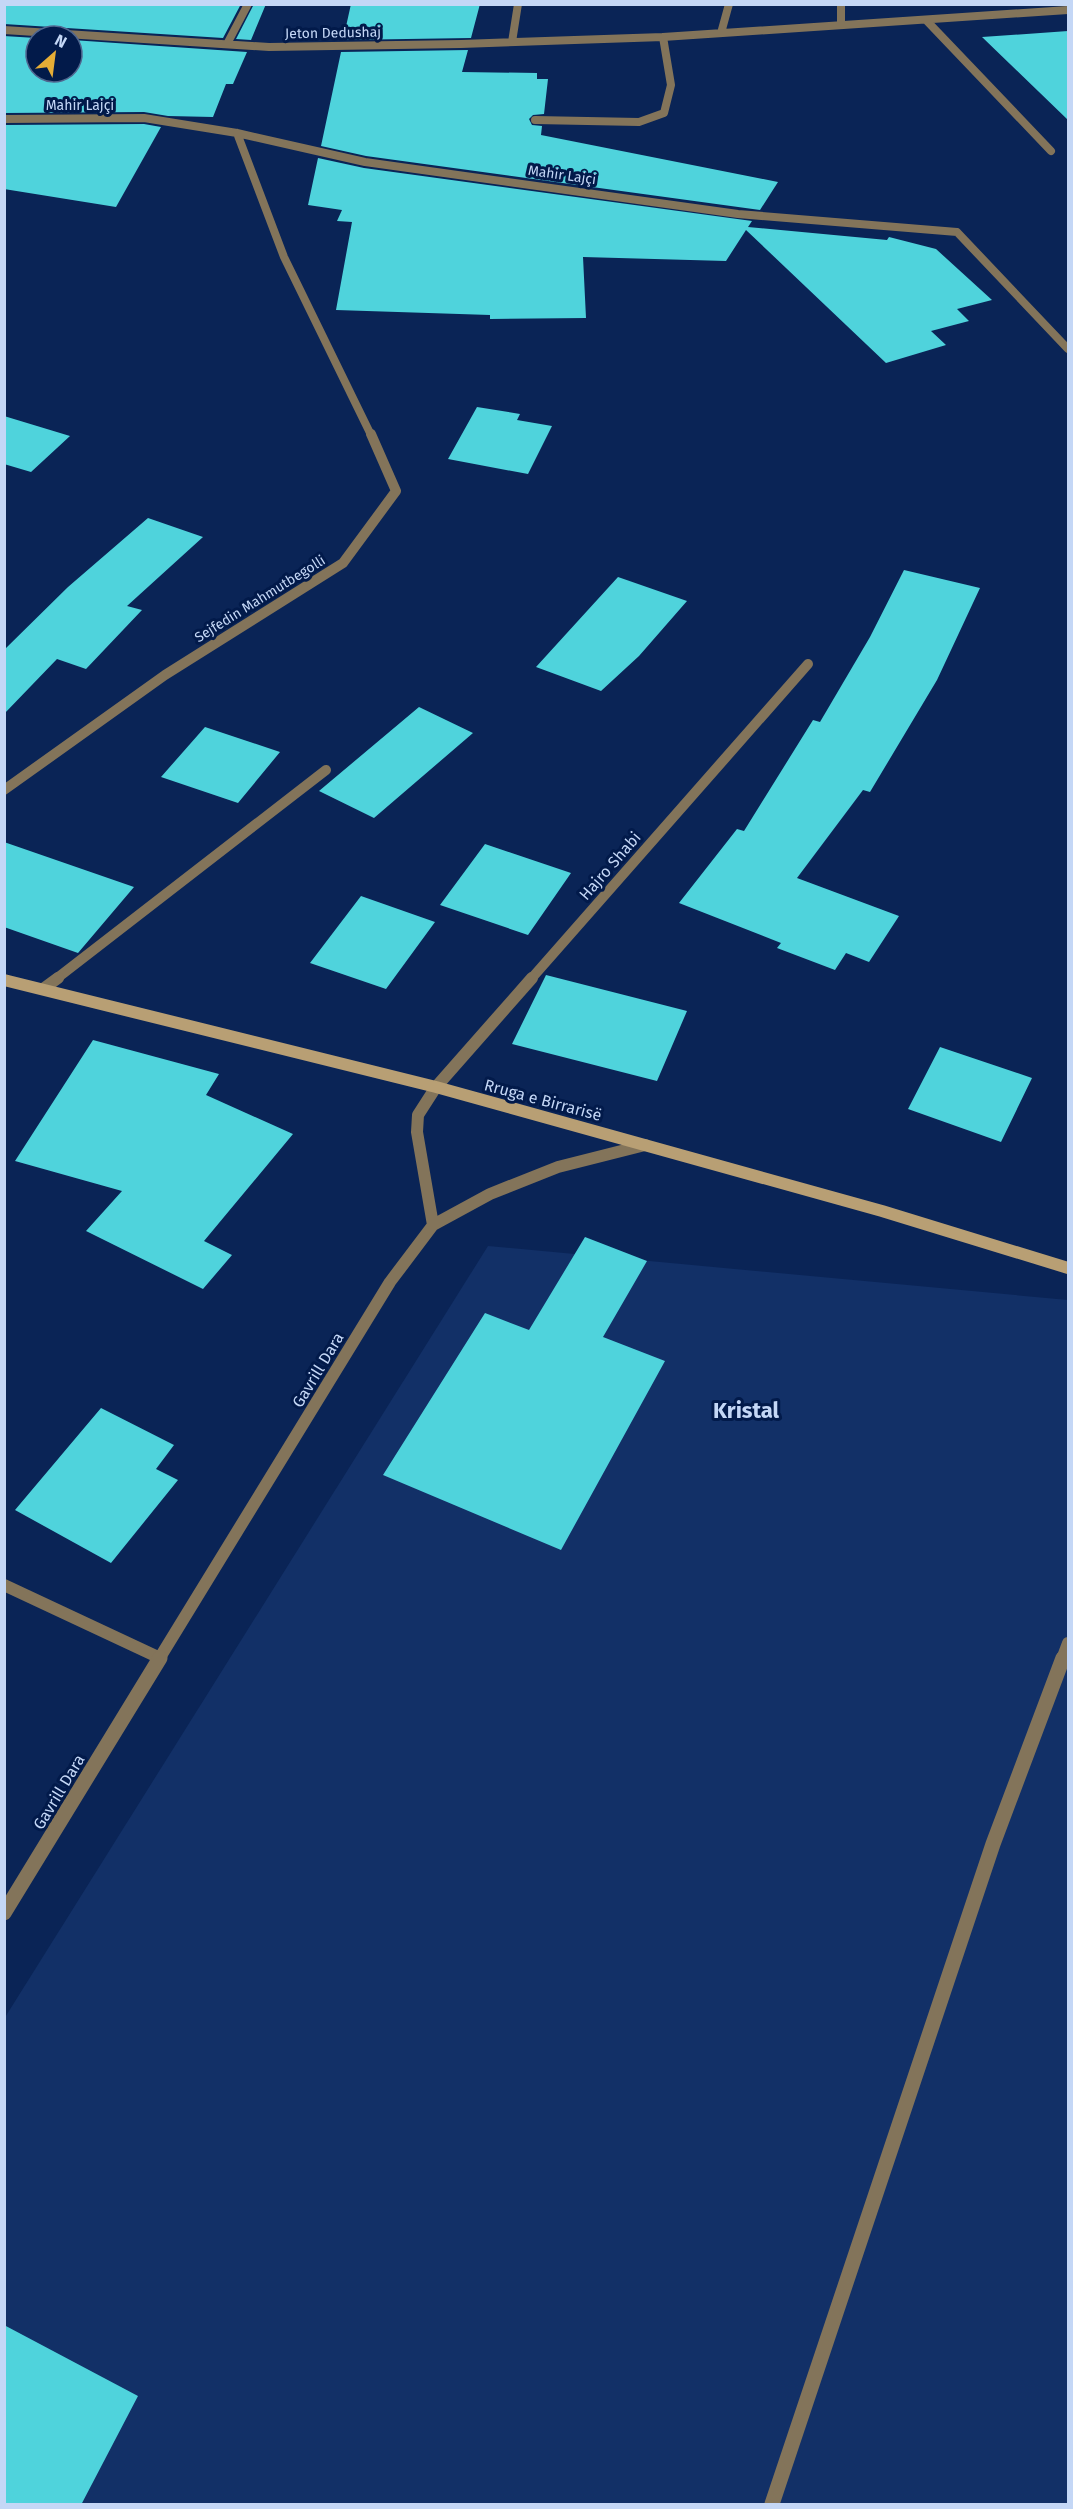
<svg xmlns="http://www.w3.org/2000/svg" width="1073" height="2509" font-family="'Fira Sans',sans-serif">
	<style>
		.built { fill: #123067 }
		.building { fill: #4fd3dc }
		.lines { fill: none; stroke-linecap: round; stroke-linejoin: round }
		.street-far3 { stroke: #83745a; stroke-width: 8 }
		.street-far2 { stroke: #83745a; stroke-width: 10 }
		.street-far1 { stroke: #83745a; stroke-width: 12 }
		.street { stroke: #83745a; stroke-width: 15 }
		.secondary { stroke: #b89f74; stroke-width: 12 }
		.labels { text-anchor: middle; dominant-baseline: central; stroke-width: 6; stroke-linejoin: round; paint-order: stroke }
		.far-street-label { font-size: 14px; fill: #c4d7f6; stroke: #021a4a }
		.street-label { font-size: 16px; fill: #c4d7f6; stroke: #021a4a }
		.district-label { font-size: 22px; font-weight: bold; fill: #c4d7f6; stroke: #021a4a }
	</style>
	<rect width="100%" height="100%" fill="#0a2456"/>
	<path class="built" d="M488,1246L1068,1300V2504H5L4,2019Z"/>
	<path class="building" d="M4,4H241L223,38L4,24Z
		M254,4H266L251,40L236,39Z
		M351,4H480L471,38L343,40Z
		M1068,31V120L982,37Z
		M4,36L36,38V72H72V40L247,52L233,84H226L213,117L168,116L144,112L4,113Z
		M468,50L462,72L537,73V79H548L544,114L533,115L529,119L532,125L542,126L541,135L778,182L760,210L366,156L321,146L341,52Z
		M144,124L161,127L116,207L4,189V125Z
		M318,158L364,168L752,221L748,227L887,240L889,237L936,249L992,300L957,309L969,321L931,331L946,345L886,363L746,230L726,261L583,257L586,318L490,319V315L336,310L352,222L337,221L342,210L308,205Z
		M477,407L520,414L517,420L552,426L528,474L448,459Z
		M4,416L70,436L31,472L4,464Z
		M148,518L203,537L127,606L142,610L86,669L57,659L4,714V650L68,587Z
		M904,570L980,588L937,680L870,792L863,790L797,878L899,916L869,962L846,953L835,970L777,948L781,943L679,903L737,829L744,831L813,720L820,722L870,637Z
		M618,577L687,601L639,656L601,691L536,667Z
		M419,707L473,733L374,818L319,791Z
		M205,727L280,752L238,803L161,777Z
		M4,842L134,887L78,953L4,927Z
		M485,844L571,873L528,935L440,905Z
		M361,896L435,922L386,989L310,963Z
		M546,975L687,1011L657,1081L512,1044Z
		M93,1040L219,1074L206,1095L293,1134L204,1241L232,1255L203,1289L86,1231L122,1191L15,1161Z
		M940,1047L1032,1078L1001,1142L908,1109Z
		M585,1237L647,1261L603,1337L665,1361L561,1550L383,1475L485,1313L529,1330Z
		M101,1408L174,1445L156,1469L178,1480L111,1563L15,1510Z
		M4,2325L138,2396L81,2505H4Z"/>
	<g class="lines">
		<path class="street-far3" d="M841,4V25
			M926,20L1051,151
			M4,30L269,47L461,44L663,37L1068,10
			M721,33L729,4
			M512,42L518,4
			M227,44L248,4
			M4,119L144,118L237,133L365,162L738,214L957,232L1068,349
			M535,120L639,122L664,113L671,85L663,37
			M237,133L284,257L371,435"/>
		<path class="street-far2" d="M4,790L165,675L343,563L396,491L371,434
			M56,979L326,770
			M531,979L808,664"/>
		<path class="street-far1" d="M43,989L58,978
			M433,1225L490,1194L558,1167L645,1145
			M4,1585L160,1658
			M159,1659L390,1282L433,1225L417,1132L418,1115L436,1087L532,978
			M1062,1659L1068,1643"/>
		<path class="street" d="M4,1913L160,1658
			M772,2504L993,1844L1063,1658"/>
		<path class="secondary" d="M4,980L436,1087L882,1211L1068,1268"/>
	</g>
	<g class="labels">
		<g class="far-street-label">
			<text transform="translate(333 33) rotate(-1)">Jeton Dedushaj</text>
			<text x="80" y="105">Mahir Lajçi</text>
			<text transform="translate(562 175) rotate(8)">Mahir Lajçi</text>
			<text transform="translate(260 599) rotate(-32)">Sejfedin Mahmutbegolli</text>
		</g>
		<g class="street-label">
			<text transform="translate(610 866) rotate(-49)">Hajro Shabi</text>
			<text transform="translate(543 1100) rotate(15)">Rruga e Birrarisë</text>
			<text transform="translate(318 1370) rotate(-59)">Gavrill Dara</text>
			<text transform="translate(59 1792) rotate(-59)">Gavrill Dara</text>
		</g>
		<g class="district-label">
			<text x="746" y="1410">Kristal</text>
		</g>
	</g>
	<rect width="1073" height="2509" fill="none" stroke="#c4d7f6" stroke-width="12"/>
	<g transform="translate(54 54) rotate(28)"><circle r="28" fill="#021a4a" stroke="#50668f" stroke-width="1.5"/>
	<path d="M0-4.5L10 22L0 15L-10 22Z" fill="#e6ad36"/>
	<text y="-9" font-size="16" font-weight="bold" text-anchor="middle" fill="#c4d7f6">N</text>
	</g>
</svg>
